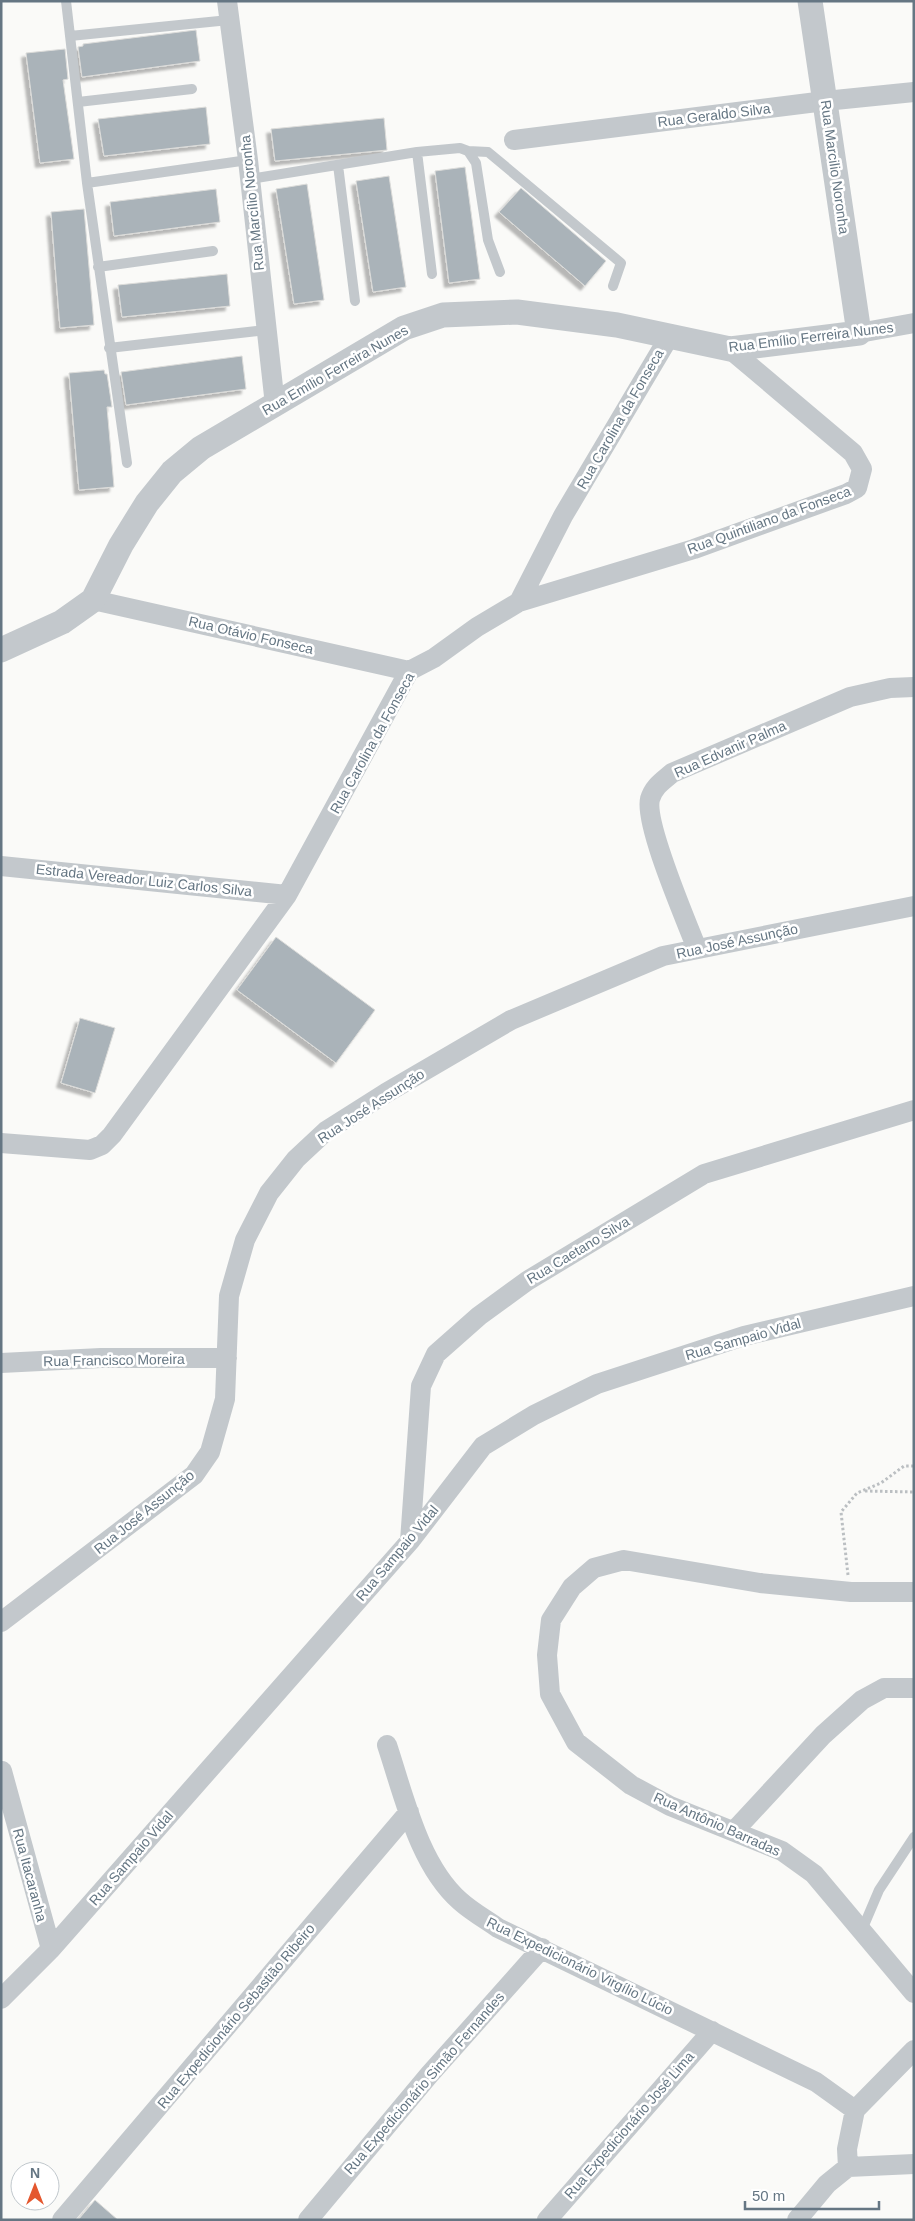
<svg xmlns="http://www.w3.org/2000/svg" width="915" height="2221" font-family="Arial,sans-serif">
	<style>
		.building { fill: #aab3b9; stroke: #dcdcda; filter: url(#shadow) }
		.lines { fill: none; stroke-linecap: round; stroke-linejoin: round }
		.path { stroke: #bbbfc2; stroke-width: 3; stroke-dasharray: 2.5 2.5; stroke-linecap: butt }
		.service { stroke: #c3c8cc; stroke-width: 10 }
		.minor { stroke: #c3c8cc; stroke-width: 20 }
		.tertiary { stroke: #c3c8cc; stroke-width: 25 }
		.labels { text-anchor: middle; dominant-baseline: central; stroke-width: 5; stroke-linejoin: round; paint-order: stroke }
		.street-label { font-size: 14px; fill: #657683; stroke: #fff }
	</style>
	<defs>
		<filter id="shadow"><feDropShadow dx="-4.5" dy="4.5" stdDeviation="1" flood-color="#0004"/></filter>
	</defs>
	<rect width="100%" height="100%" fill="#fafaf8"/>
	<path class="building" d="M196,30L200,61L82,77L78,47L83,46V44Z
		M65,49L68,79L63,80L74,159L40,163L26,53Z
		M206,107L210,144L104,156L98,119Z
		M384,118L387,150L275,161L271,129Z
		M465,167L480,279L449,283L435,171Z
		M389,176L406,287L373,292L356,181Z
		M307,184L324,300L294,304L276,189Z
		M521,188L606,261L585,286L499,212Z
		M216,189L220,222L114,236L110,202Z
		M84,209L94,325L60,328L51,212Z
		M227,274L230,306L122,317L118,285Z
		M242,356L246,389L126,405L121,372Z
		M104,370L105,374H107L112,407H107L114,487L79,490L69,373Z
		M276,937L375,1010L336,1063L237,990Z
		M80,1018L115,1028L95,1093L61,1083Z
		M95,2200L118,2220H78Z"/>
	<g class="lines">
		<path class="path" d="M865,1491L914,1492
			M848,1575L841,1512L857,1493L881,1483L904,1466H914"/>
		<path class="service" d="M66,1L87,183L127,463
			M70,36L229,20
			M78,102L192,89
			M468,151L488,152L621,263L613,286
			M417,152L432,274
			M338,165L355,301
			M250,179L417,152L460,148L468,151L476,163L488,240L500,272
			M87,183L248,160
			M98,267L213,251
			M109,348L266,330
			M862,1930L879,1890L914,1837"/>
		<path class="minor" d="M227,1L248,160L275,405
			M514,140L825,101L914,92
			M859,333L914,323
			M93,600L409,671
			M519,602L694,549L846,494L857,488L862,469L853,453L730,349
			M1,866L287,895
			M697,949C686,920 644,824 650,799C654,786 663,781 672,773L850,697L890,688L914,687
			M1,1143L90,1150L102,1145L112,1135L287,895L409,671L434,658L477,627L519,602L563,516L669,337
			M1,1363L101,1358H227
			M410,1541L421,1386L436,1354L479,1316L527,1281L704,1174L914,1110
			M914,1592H851L760,1583L624,1560L594,1568L572,1587L551,1620L547,1655L550,1694L576,1742L631,1785L670,1806L782,1851L814,1874L914,1993
			M1,1622L194,1475L210,1452L225,1399L229,1296L245,1240L269,1193L296,1159L326,1131L386,1093L511,1020L663,956L914,906
			M387,1745C404,1796 419,1865 460,1901C471,1911 485,1919 498,1928L816,2082L855,2110
			M2,1771L51,1949
			M734,1831L823,1735L862,1700L884,1688H914
			M1,1999L51,1949L410,1541L483,1446L534,1415L597,1384L744,1336L914,1296
			M848,2167L914,2164
			M62,2220L409,1812
			M308,2220L429,2075L542,1948
			M547,2220L712,2031
			M797,2220L827,2184L848,2167L847,2149L855,2110L914,2050"/>
		<path class="tertiary" d="M1,650L62,622L93,600L121,545L147,503L172,472L201,448L404,328L443,315L517,312L617,325L730,349L859,333L810,1"/>
	</g>
	<g class="labels">
		<g class="street-label">
			<text transform="translate(714 115) rotate(-7)">Rua Geraldo Silva</text>
			<text transform="translate(835 167) rotate(82)">Rua Marcilio Noronha</text>
			<text transform="translate(252 203) rotate(-96)">Rua Marcílio Noronha</text>
			<text transform="translate(811 337) rotate(-7)">Rua Emílio Ferreira Nunes</text>
			<text transform="translate(335 370) rotate(-30)">Rua Emílio Ferreira Nunes</text>
			<text transform="translate(620 419) rotate(-60)">Rua Carolina da Fonseca</text>
			<text transform="translate(769 520) rotate(-20)">Rua Quintiliano da Fonseca</text>
			<text transform="translate(251 635) rotate(13)">Rua Otávio Fonseca</text>
			<text transform="translate(372 743) rotate(-61)">Rua Carolina da Fonseca</text>
			<text transform="translate(730 749) rotate(-24)">Rua Edvanir Palma</text>
			<text transform="translate(144 880) rotate(6)">Estrada Vereador Luiz Carlos Silva</text>
			<text transform="translate(737 941) rotate(-12)">Rua José Assunção</text>
			<text transform="translate(371 1106) rotate(-33)">Rua José Assunção</text>
			<text transform="translate(578 1250) rotate(-31)">Rua Caetano Silva</text>
			<text transform="translate(743 1339) rotate(-16)">Rua Sampaio Vidal</text>
			<text transform="translate(114 1360) rotate(-1)">Rua Francisco Moreira</text>
			<text transform="translate(144 1512) rotate(-39)">Rua José Assunção</text>
			<text transform="translate(397 1553) rotate(-50)">Rua Sampaio Vidal</text>
			<text transform="translate(717 1824) rotate(24)">Rua Antônio Barradas</text>
			<text transform="translate(131 1858) rotate(-49)">Rua Sampaio Vidal</text>
			<text transform="translate(30 1875) rotate(75)">Rua Itacaranha</text>
			<text transform="translate(580 1966) rotate(26)">Rua Expedicionário Virgílio Lúcio</text>
			<text transform="translate(236 2016) rotate(-50)">Rua Expedicionário Sebastião Ribeiro</text>
			<text transform="translate(424 2083) rotate(-49)">Rua Expedicionário Simão Fernandes</text>
			<text transform="translate(629 2125) rotate(-49)">Rua Expedicionário José Lima</text>
		</g>
	</g>
	<rect width="915" height="2221" fill="none" stroke="#657683" stroke-width="5"/>
	<g transform="translate(35 2186)"><circle r="24" fill="#ffffff" stroke="#c1c8cd"/>
	<path d="M0-4L9 19L0 12L-9 19Z" fill="#e4572e"/>
	<text y="-8" font-size="14" font-weight="bold" text-anchor="middle" fill="#657683">N</text>
	</g>
	<path d="M745 2201v8h134v-8" fill="none" stroke="#657683" stroke-width="2.5"/>
	<text x="752" y="2201" font-size="15" fill="#657683" stroke="#ffffff" stroke-width="4" paint-order="stroke">50 m</text>
</svg>
